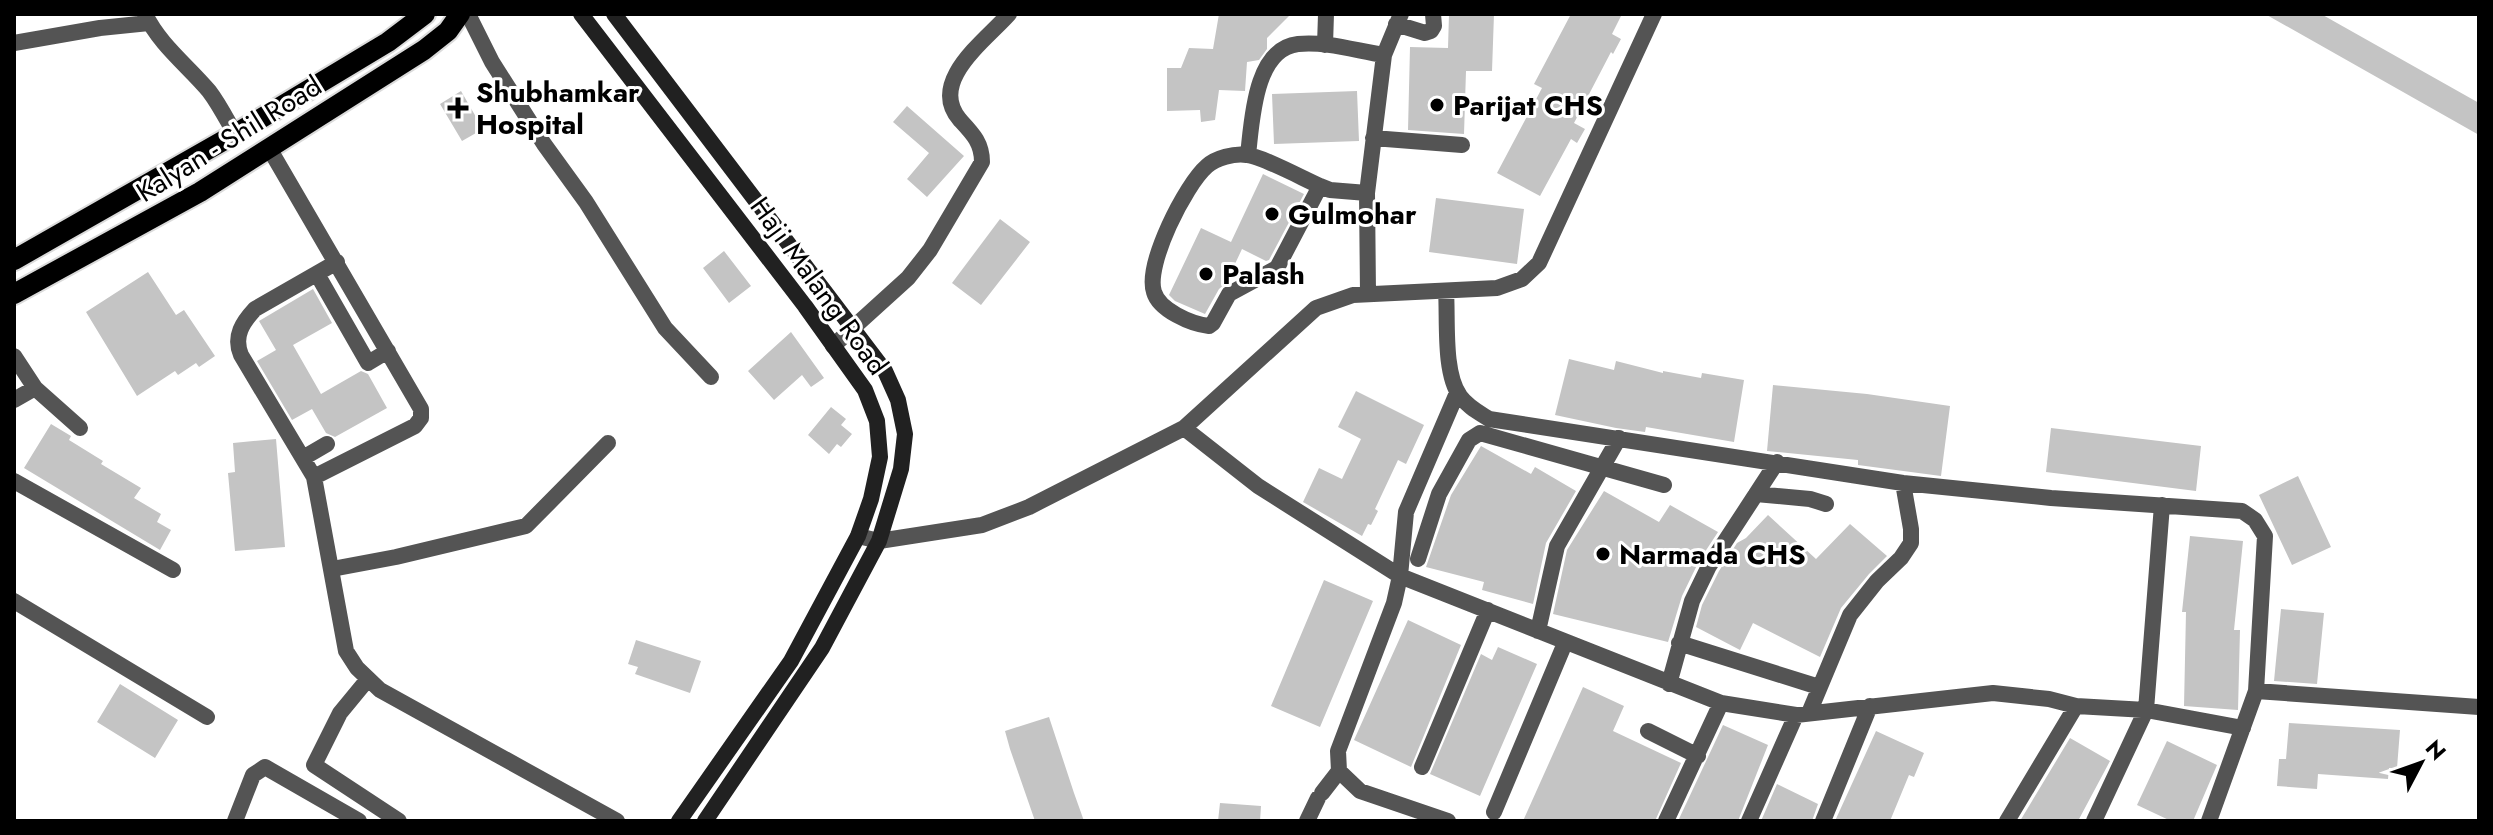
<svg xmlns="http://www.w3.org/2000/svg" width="2493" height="835" font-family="Jost,sans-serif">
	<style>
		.building { fill: #c4c4c4 }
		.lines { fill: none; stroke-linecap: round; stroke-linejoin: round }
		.primary-casing { stroke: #dbdbdb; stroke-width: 24 }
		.minor { stroke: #545454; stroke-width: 16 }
		.secondary { stroke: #212121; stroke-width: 16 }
		.primary { stroke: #000; stroke-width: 20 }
		.poi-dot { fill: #000; stroke: #fff; stroke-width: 3 }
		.labels { text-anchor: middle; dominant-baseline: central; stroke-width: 6; stroke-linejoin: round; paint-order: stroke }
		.poi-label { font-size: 28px; font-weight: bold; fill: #000; stroke: #fff; text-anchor: start }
		.street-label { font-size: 28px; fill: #000; stroke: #fff }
	</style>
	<rect width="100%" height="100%" fill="#fff"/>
	<path class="building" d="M1219,14H1291L1267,38V49L1259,60L1247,62L1245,91L1219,90L1215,120L1201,122L1200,110L1167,111V68H1181L1189,48L1213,49Z
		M1449,14H1494L1492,71H1466L1464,134L1408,130L1410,47L1448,48Z
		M1571,14H1622L1612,34L1621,39L1613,54L1611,52L1574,123L1585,129L1577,143L1571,139L1540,196L1497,173L1542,88L1534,84Z
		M2265,14H2321L2479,103V135Z
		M461,91L483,129L462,141L440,104Z
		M1357,91L1359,141L1274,144L1272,94Z
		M907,106L964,156L927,197L907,179L929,153L893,122Z
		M1263,174L1304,194L1269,260L1266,261L1242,249L1226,283L1219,289L1205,314L1175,301L1169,295L1201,228L1231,242Z
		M1436,198L1524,209L1517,264L1429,252Z
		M1000,219L1030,242L981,305L952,283Z
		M724,251L751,286L729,303L703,268Z
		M148,272L176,315L184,310L215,356L199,367L196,363L178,375L175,371L137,396L86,312Z
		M313,289L332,323L293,345L321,394L361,371L368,374L387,408L335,437L326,433L312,409L292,420L257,361L276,350L259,321Z
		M791,332L824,378L811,387L802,375L774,400L748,371Z
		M1569,359L1614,370L1616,361L1663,373V371L1701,378L1702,373L1744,380L1734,442L1646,427L1645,432L1616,428L1555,415Z
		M1773,385L1867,394L1950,406L1941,476L1858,465V460L1767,451Z
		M1356,391L1424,425L1406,464L1398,460L1375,509L1378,511L1371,525L1368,524L1362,536L1303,502L1319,468L1342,479L1361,439L1338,427Z
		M831,407L846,419L841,425L852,434L841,447L837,444L829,454L808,435Z
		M51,424L71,436L69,440L103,461L101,464L141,488L134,498L161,514L157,522L171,530L160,550L24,468Z
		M2051,428L2201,446L2196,491L2046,472Z
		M276,439L285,547L235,551L228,473L235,472L233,443Z
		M1481,446L1531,474L1535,467L1576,491L1546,543L1533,604L1482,590L1484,582L1426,567L1451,495Z
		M2298,476L2331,547L2292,565L2259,495Z
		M1604,491L1659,522L1670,505L1718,532L1699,561L1682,596L1668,642L1553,614L1567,550Z
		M1768,515L1816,559L1850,524L1887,556L1869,574L1841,608L1820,657L1753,623L1740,650L1696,627L1702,605L1719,571L1737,543L1746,538Z
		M2190,536L2243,541L2234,630H2240L2238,710L2184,706L2186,612H2182Z
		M1324,580L1373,601L1320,727L1271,706Z
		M2281,609L2324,613L2317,684L2274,681Z
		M1408,620L1461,645L1411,767L1354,740Z
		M636,640L701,661L690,693L635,674L638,667L628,664Z
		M1498,647L1537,664L1480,796L1430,774L1481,654L1492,660Z
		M120,684L178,720L155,758L97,722Z
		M1583,687L1624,706L1613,731L1681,763L1655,821H1523Z
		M1049,717L1074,793L1084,821H1035L1010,749L1005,731Z
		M2289,723L2400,730L2397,768H2389L2388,779L2318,774L2317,789L2277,786L2279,759H2286Z
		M1723,725L1768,745L1738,821H1678Z
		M1876,731L1924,753L1914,777L1909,775L1890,821H1835Z
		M2070,738L2110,761L2078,821H2020Z
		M2167,741L2217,765L2193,821H2171L2137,805Z
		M1777,784L1818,804L1812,821H1761Z
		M1220,803L1261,806L1260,821H1218Z"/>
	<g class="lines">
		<defs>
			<path id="primary" d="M14,260L235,134L388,42L425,14
				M14,294L200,192L424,50L448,31L460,14"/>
		</defs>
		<use href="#primary" class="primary-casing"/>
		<path class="minor" d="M145,14C160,45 187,65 209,91C219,104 227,120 235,134
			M468,14L492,62L544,144L586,202L665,328L711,377
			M1396,24L1425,33L1431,31L1434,26L1433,14
			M14,43L100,28L149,23
			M1325,45L1326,14
			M1373,138L1462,145
			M269,148L421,409V418L415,426L314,477
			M1248,155C1252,122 1254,49 1298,44C1326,41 1357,51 1384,55
			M1320,186L1277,268L1229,294L1213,323L1209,326C1191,324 1159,310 1154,292C1145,265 1185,185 1207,166C1216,158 1234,153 1247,155C1261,156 1304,179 1320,186L1330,190L1367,193
			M337,262L255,309C243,322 233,336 241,355L314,477L346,651L357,668L380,690L617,821
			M317,274L368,363L388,351
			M1446,291C1448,319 1443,373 1460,396C1467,406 1478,412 1489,419L1903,483L2051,498L2242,511L2255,520L2265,536L2256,691L2209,821
			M1368,294L1367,193L1384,55L1401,14
			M833,346L908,278L930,250L982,162C982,143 973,134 960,120C927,82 985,41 1009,14
			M14,356L35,388L80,428
			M14,400L35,388
			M1184,428L1258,486L1400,576L1721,703L1796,715L1993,693L2049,699L2076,706L2146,710L2243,728
			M303,458L327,444
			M14,481L173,570
			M1756,494L1810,499L1826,504
			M858,536L879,541L982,525L1029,507L1184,428L1316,308L1353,295L1497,288L1522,279L1539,263L1654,14
			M1418,559L1439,494L1469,440L1480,433L1664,485
			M332,569L396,557L526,526L608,443
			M14,601L207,717
			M1538,631L1557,546L1619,438
			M1679,643L1819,687
			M368,679L340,713L314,765L399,821
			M1669,684L1692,601L1709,566L1777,462
			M2256,691L2479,707
			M1809,713L1850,615L1877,581L1901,558L1911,543V529L1903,483
			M1648,731L1698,756
			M1422,767L1488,610
			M1322,793L1339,771
			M1494,812L1565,643
			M235,821L253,775L265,767L359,821
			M1307,821L1318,798
			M1448,821L1360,791L1339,771L1338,751L1394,603L1400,576L1406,512L1457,393
			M1666,821L1721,703
			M1749,821L1796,715
			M1823,821L1870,706
			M2007,821L2076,706
			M2094,821L2146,710L2162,505"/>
		<path class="secondary" d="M581,14L805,306L865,390L877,421L880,457L871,499L858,536L791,661L679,821
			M614,14L885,371L898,400L905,434L901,469L879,541L822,648L705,821"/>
		<use href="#primary" class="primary"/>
	</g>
	<g class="poi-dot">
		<circle cx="1437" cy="105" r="8"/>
		<path d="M454 96h8v8h8v8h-8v8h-8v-8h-8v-8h8z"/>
		<circle cx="1272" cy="214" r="8"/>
		<circle cx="1206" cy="274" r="8"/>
		<circle cx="1603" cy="554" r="8"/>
	</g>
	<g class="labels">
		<g class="poi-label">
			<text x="476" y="92">Shubhamkar<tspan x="476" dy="32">Hospital</tspan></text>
			<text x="1453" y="105">Parijat CHS</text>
			<text x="1288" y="214">Gulmohar</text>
			<text x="1222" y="274">Palash</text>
			<text x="1619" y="554">Narmada CHS</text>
		</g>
		<g class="street-label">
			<text transform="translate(229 139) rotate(-32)">Kalyan - Shil Road</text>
			<text transform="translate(819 286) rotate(54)">Haji Malang Road</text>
		</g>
	</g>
	<rect width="2493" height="835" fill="none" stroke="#000000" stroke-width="32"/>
	<g transform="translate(2421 763) rotate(49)" stroke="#ffffff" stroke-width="6" paint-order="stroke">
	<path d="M0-6L14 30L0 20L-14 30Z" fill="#000000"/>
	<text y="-12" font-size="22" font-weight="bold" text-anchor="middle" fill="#000000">N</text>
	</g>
</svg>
